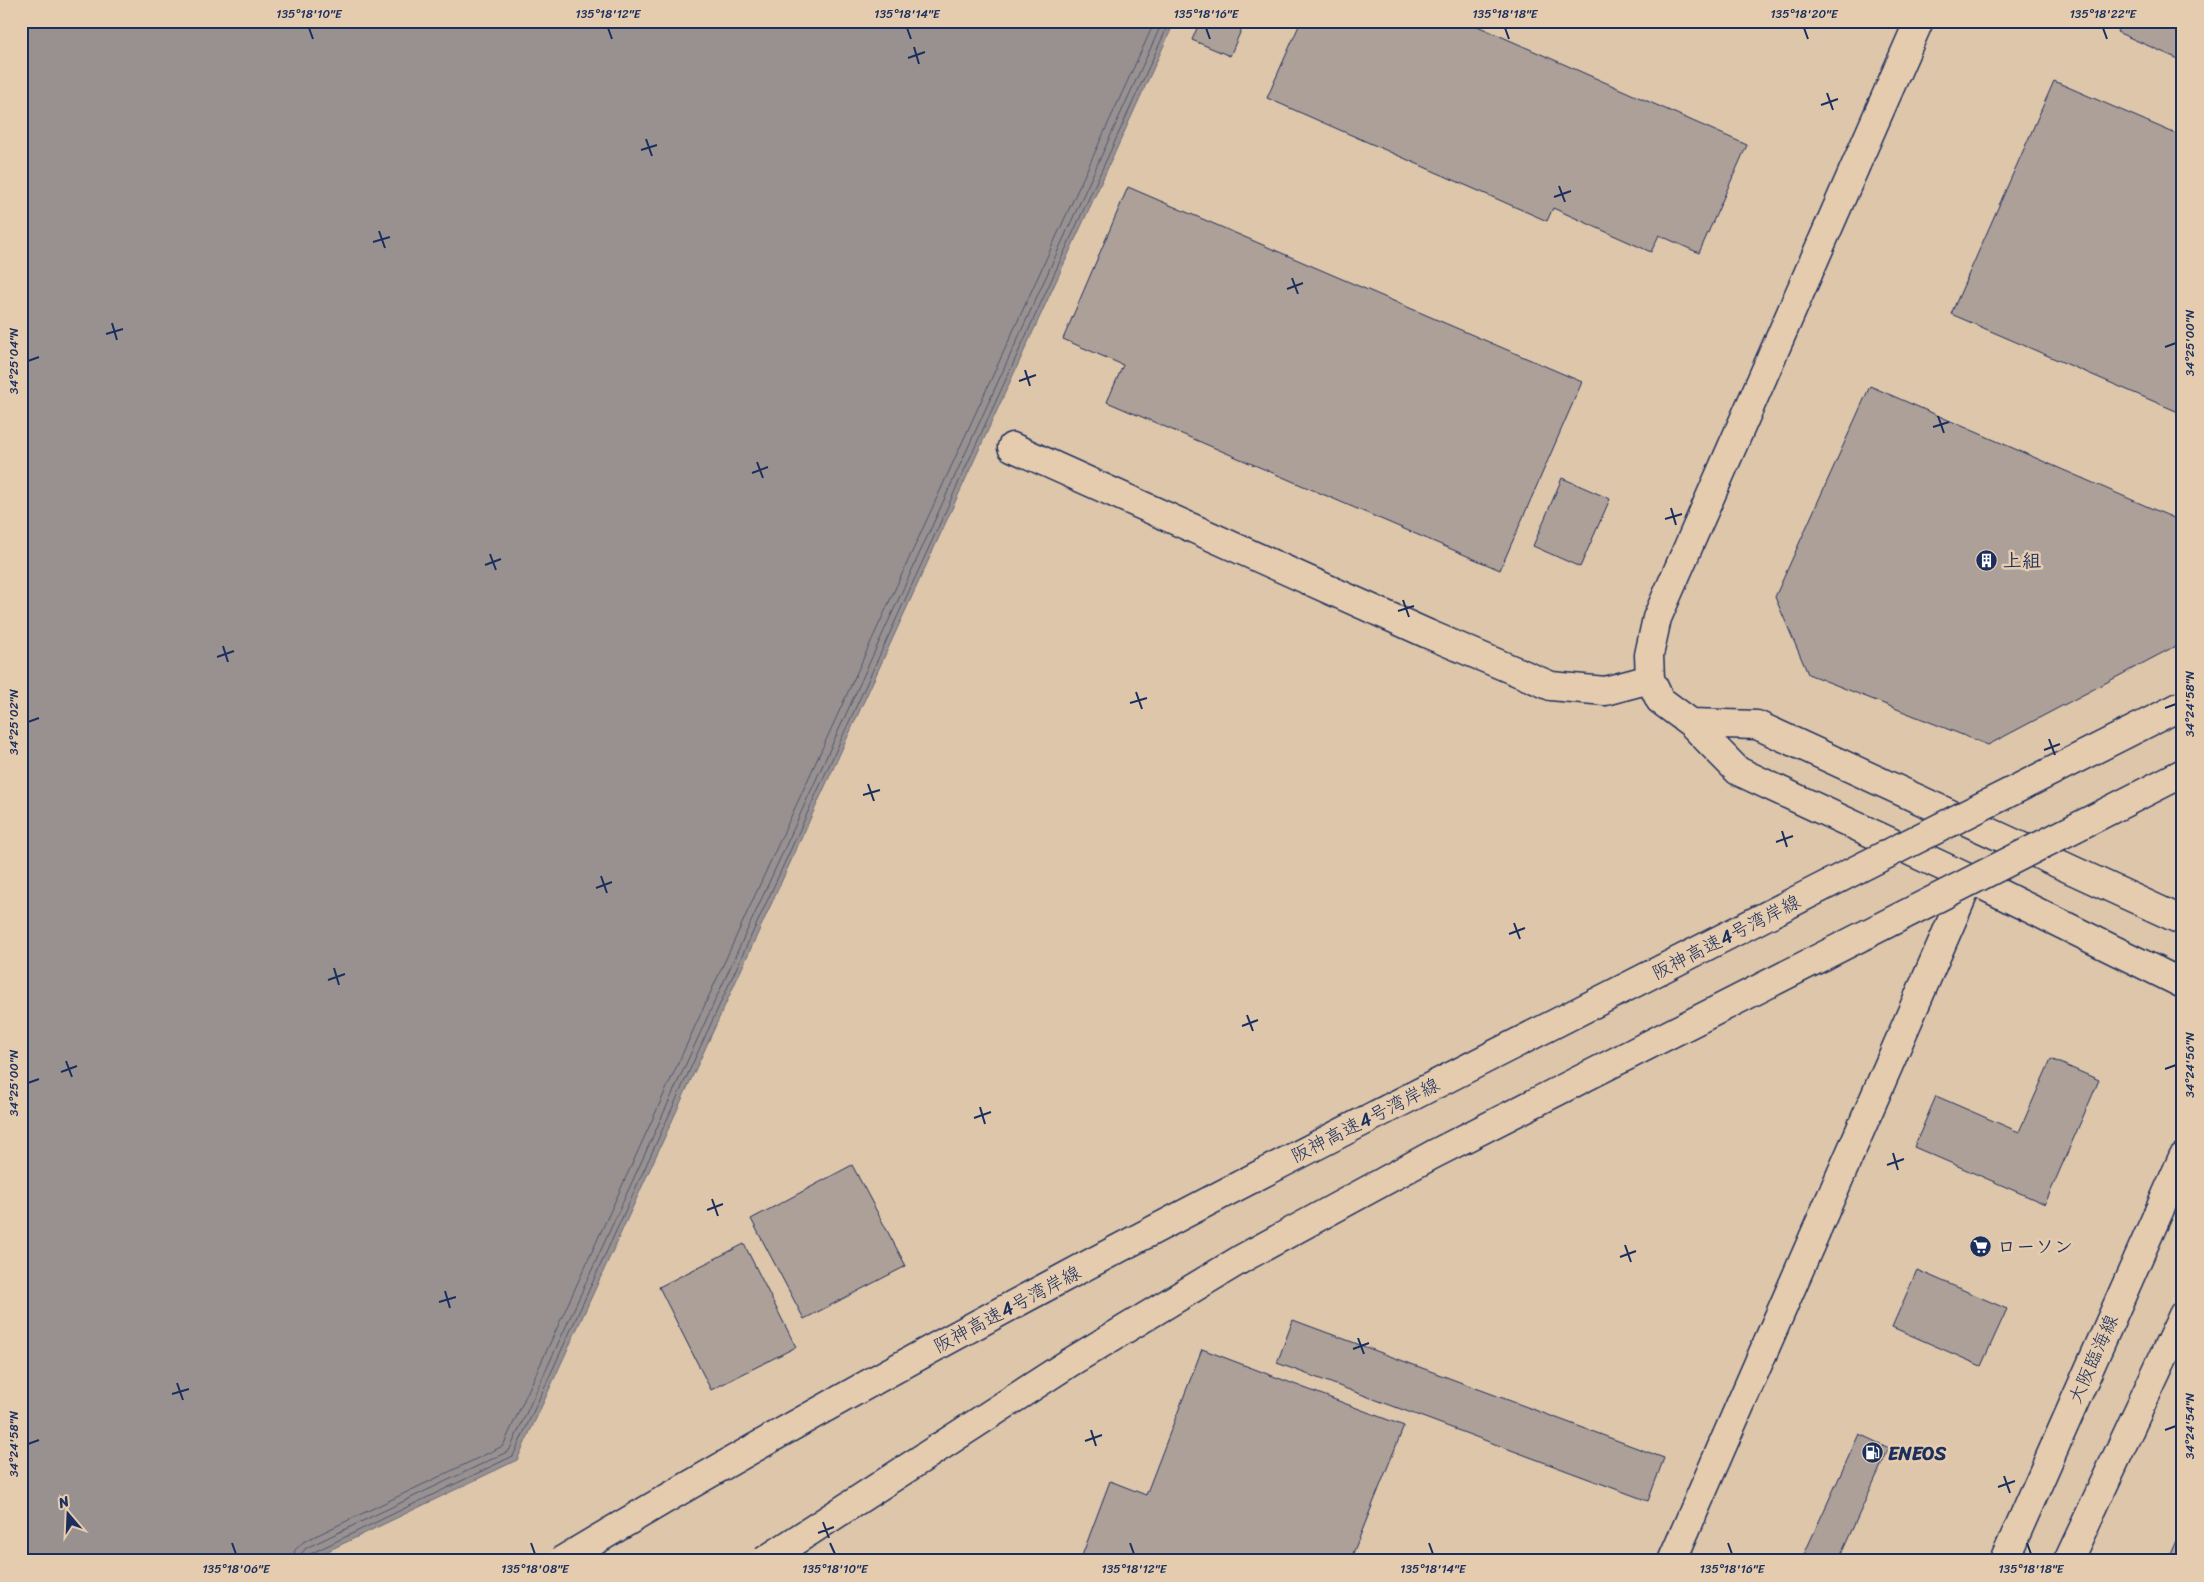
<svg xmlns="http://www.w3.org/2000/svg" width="2204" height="1582" font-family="Sriracha,'Klee One',sans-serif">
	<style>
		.water { fill: #989190; stroke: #666a7c }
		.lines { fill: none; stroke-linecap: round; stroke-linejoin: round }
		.shore { stroke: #4d5672; stroke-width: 1 }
		.building { fill: #ada098; stroke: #1b2f5e }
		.minor-casing { stroke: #1b2f5e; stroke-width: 31 }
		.major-casing { stroke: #1b2f5e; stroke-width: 31 }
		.minor { stroke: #e6ccae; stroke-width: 28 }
		.major { stroke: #e6ccae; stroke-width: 28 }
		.highway-bridge-casing { stroke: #1b2f5e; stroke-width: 31; stroke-linecap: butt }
		.highway-bridge { stroke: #e6ccae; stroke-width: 28 }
		.ticks { fill: none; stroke: #1b2f5e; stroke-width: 2 }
		.labels { text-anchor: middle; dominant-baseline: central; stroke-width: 5; stroke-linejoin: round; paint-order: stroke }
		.poi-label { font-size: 19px; font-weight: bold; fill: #1b2f5e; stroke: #e6ccae; text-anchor: start }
		.street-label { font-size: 19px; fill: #1b2f5e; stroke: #e6ccae }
		.neatline { fill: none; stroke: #1b2f5e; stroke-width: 2 }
		.ticks-label { font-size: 12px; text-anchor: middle; fill: #1b2f5e }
	</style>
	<rect width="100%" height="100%" fill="#dec6ab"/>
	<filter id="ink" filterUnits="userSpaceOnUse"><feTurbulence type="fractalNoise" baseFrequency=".02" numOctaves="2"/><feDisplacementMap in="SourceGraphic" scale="10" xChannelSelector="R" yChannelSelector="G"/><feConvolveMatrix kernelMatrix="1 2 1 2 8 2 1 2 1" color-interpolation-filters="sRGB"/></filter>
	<g filter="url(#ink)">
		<path class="water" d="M21,21H1175L517,1460L307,1561H21Z"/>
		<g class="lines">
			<path class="shore" d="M292,1561L295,1550L303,1542L503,1446L1155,21
				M300,1561L301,1554L306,1548L509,1451L1163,21
				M306,1561L310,1554L513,1456L1170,21"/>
		</g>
		<path class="building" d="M1200,21H1245L1230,56L1192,40Z
			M1301,21H1466L1747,145L1699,253L1659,235L1651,252L1553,208L1547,221L1267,98Z
			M2122,21H2183V61L2117,32Z
			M2054,81L2183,137V414L1951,314Z
			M1128,187L1582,382L1500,570L1107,402L1123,365L1063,339Z
			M1870,386L2183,522V642L1988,745L1808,674L1775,597Z
			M1562,478L1610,499L1580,567L1533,546Z
			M2051,1059L2099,1080L2045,1204L1914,1147L1936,1096L2019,1132Z
			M852,1165L906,1266L804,1319L751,1219Z
			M744,1244L796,1347L711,1390L659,1287Z
			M1917,1270L2007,1309L1981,1366L1892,1327Z
			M1293,1320L1664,1458L1648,1501L1277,1363Z
			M1202,1349L1404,1426L1350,1561H1080L1110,1481L1146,1495Z
			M1859,1434L1889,1448L1838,1561H1801Z
			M2183,1525V1561H2167Z"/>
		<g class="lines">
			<defs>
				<path id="minor" d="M1919,21L1657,618L1649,655L1650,679L1660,700L1691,723L1738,771L1970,879L2183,984
					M1012,447L1428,634L1551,686L1605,691L1650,679
					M1691,723L1757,725L2183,921
					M1672,1561L1970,879"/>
				<path id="major" d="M2004,1561L2183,1157
					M2068,1561L2183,1315"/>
			</defs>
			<use href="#minor" class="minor-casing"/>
			<use href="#major" class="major-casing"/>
			<use href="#minor" class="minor"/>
			<use href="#major" class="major"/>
			<defs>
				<path id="highway-bridge" d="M561,1561C885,1366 1221,1193 1558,1022C1766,916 1974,809 2183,705
					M764,1561L1069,1363L1243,1258L1434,1154L2183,773"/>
			</defs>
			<use href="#highway-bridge" class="highway-bridge-casing"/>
			<use href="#highway-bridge" class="highway-bridge"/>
		</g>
	</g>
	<path class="ticks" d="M309,28L313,39M608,28L612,39M907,28L911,39M1206,28L1210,39M1505,28L1509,39M1804,28L1808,39M2103,28L2107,39M914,47L919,64M908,58L925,52M1827,93L1833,110M1821,105L1838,99M646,139L652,156M641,150L657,145M1559,186L1565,202M1554,197L1571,191M379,231L385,248M373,242L390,237M1292,278L1298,294M1287,289L1303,283M112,323L117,340M106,334L123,329M2165,347L2176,343M28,361L39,357M1025,370L1030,386M1019,381L1036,375M1938,416L1944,433M1933,427L1949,422M757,462L763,478M752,473L768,467M1671,508L1676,525M1665,519L1682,514M490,554L496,570M485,565L501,559M1403,600L1409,617M1398,611L1414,606M223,646L228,662M217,657L234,651M1136,692L1142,709M1130,703L1147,698M2165,708L2176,704M28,722L39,718M2049,739L2055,755M2044,750L2060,744M868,784L874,801M863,795L880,790M1782,831L1787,847M1776,842L1793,836M601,876L607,893M596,888L612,882M1514,923L1520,939M1509,934L1525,928M334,968L339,985M328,980L345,974M1247,1015L1253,1031M1242,1026L1258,1020M66,1061L72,1077M2165,1069L2176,1065M61,1072L77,1066M28,1083L39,1079M980,1107L985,1124M974,1118L991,1112M1893,1153L1898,1170M1887,1165L1904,1159M712,1199L718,1216M707,1210L723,1204M1625,1245L1631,1262M1620,1257L1636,1251M445,1291L450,1308M439,1302L456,1297M1358,1338L1364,1354M1353,1349L1369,1343M177,1383L183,1400M172,1394L189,1389M1091,1430L1096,1446M2165,1430L2176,1426M1085,1441L1102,1435M28,1444L39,1440M2004,1476L2010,1493M1998,1487L2015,1481M823,1522L829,1538M818,1533L834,1527M232,1543L236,1554M531,1543L535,1554M830,1543L835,1554M1130,1543L1134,1554M1429,1543L1433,1554M1728,1543L1732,1554M2027,1543L2031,1554"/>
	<defs>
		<symbol id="building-disc" viewBox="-11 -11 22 22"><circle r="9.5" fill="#1b2f5e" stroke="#e6ccae"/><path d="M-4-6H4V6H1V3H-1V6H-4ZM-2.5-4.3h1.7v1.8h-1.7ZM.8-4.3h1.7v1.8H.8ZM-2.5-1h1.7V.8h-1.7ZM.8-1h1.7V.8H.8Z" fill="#fff"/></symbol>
		<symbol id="supermarket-disc" viewBox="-11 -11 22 22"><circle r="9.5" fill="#1b2f5e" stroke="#e6ccae"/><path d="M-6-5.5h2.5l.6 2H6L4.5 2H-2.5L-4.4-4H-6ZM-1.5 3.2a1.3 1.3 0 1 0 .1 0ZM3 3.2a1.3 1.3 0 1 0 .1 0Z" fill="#fff"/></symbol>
		<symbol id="fuel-disc" viewBox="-11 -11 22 22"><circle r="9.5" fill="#1b2f5e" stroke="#e6ccae"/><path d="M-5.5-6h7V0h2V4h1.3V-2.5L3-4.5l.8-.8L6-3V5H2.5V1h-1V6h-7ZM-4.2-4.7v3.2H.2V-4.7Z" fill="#fff"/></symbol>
	</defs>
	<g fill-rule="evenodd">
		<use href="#building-disc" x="1974" y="548" width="25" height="25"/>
		<use href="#supermarket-disc" x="1968" y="1234" width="25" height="25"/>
		<use href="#fuel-disc" x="1860" y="1440" width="25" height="25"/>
	</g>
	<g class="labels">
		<g class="poi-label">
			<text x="2003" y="560">上組</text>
			<text x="1997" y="1246">ローソン</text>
			<text x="1888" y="1453">ENEOS</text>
		</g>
		<g class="street-label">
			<text transform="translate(1726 937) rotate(-27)">阪神高速4号湾岸線</text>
			<text transform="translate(1365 1120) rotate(-27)">阪神高速4号湾岸線</text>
			<text transform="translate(1007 1309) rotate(-28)">阪神高速4号湾岸線</text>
			<text transform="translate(2093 1359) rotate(-66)">大阪臨海線</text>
		</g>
	</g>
	<rect width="2204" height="1582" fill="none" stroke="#e6ccae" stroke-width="55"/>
	<g transform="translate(68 1514) rotate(341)" stroke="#e6ccae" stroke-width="4" paint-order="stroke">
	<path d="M0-4L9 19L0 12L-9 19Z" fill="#1b2f5e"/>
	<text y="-8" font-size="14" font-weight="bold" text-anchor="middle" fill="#1b2f5e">N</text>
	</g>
	<rect x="28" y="28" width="2148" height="1526" class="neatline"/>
	<g class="ticks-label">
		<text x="309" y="18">135°18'10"E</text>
		<text x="608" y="18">135°18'12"E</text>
		<text x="907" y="18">135°18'14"E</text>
		<text x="1206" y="18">135°18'16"E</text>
		<text x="1505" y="18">135°18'18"E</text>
		<text x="1804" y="18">135°18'20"E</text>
		<text x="2103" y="18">135°18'22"E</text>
		<text transform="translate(2190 343) rotate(-90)" y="4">34°25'00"N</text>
		<text transform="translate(14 361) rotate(-90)" y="4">34°25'04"N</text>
		<text transform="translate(2190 704) rotate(-90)" y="4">34°24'58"N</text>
		<text transform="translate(14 722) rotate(-90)" y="4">34°25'02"N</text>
		<text transform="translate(2190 1065) rotate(-90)" y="4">34°24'56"N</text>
		<text transform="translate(14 1083) rotate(-90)" y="4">34°25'00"N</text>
		<text transform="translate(2190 1426) rotate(-90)" y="4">34°24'54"N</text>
		<text transform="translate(14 1444) rotate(-90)" y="4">34°24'58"N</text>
		<text x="236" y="1573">135°18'06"E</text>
		<text x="535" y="1573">135°18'08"E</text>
		<text x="835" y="1573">135°18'10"E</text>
		<text x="1134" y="1573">135°18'12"E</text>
		<text x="1433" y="1573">135°18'14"E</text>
		<text x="1732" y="1573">135°18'16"E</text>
		<text x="2031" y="1573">135°18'18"E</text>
	</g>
</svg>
